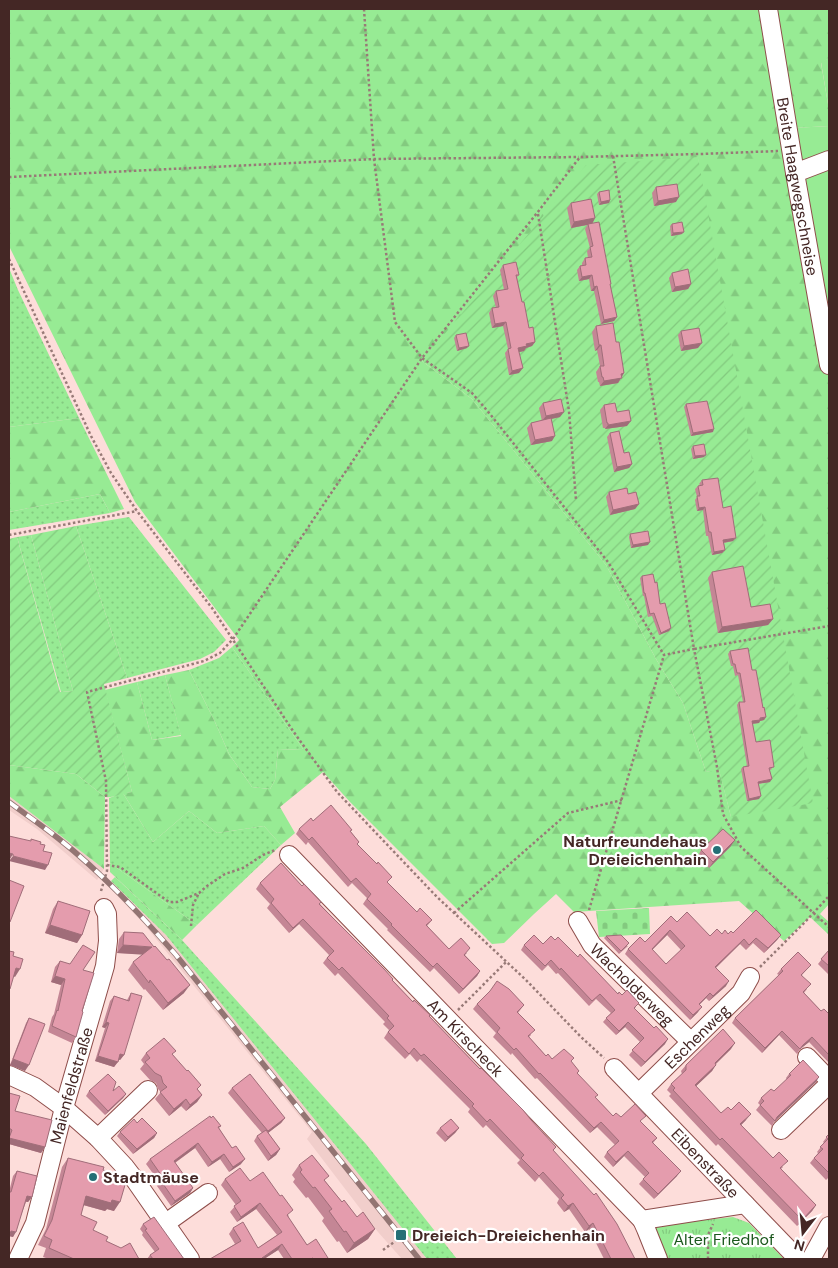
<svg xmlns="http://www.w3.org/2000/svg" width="838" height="1268" font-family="'DM Sans',sans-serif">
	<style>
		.built { fill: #f1cecb }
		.grass { fill: url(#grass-dots) }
		.forest { fill: url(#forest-firs); fill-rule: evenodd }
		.cemetery { fill: url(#cemetery-stones) }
		.park { fill: url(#park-tufts) }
		.garden { fill: url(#garden-furrows) }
		.pitch { fill: #97eb94 }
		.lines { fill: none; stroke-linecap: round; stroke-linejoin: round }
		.minor-casing { stroke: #8e4d4a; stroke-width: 20 }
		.path { stroke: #987a77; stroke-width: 2.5; stroke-dasharray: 2.5 2.5; stroke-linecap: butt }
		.minor { stroke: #fff; stroke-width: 18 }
		.rail-casing { stroke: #937573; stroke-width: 5.5 }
		.rail { stroke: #fff; stroke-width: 4; stroke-dasharray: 11; stroke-linecap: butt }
		.wall { fill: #c48695; fill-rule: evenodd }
		.shaded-wall { fill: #a06d79 }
		.building { fill: #e49cad; stroke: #a06d79; fill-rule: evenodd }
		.poi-dot { fill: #256f76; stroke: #fff; stroke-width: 2 }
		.labels { text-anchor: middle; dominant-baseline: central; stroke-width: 4.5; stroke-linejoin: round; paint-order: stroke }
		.street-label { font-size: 16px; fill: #442725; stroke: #fff }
		.poi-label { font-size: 16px; font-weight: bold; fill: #442725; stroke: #fff; text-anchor: start }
		.park-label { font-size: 16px; fill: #1b581d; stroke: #fff }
	</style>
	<defs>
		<pattern id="grass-dots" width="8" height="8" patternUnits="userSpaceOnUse" patternTransform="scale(1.25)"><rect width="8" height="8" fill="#97eb94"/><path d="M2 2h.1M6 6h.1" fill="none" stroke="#83ca7f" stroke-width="1.8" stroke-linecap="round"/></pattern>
		<pattern id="forest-firs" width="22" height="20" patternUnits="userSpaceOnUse" patternTransform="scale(1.25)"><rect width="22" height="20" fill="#97eb94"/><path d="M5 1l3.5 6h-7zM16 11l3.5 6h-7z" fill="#83ca7f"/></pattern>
		<pattern id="cemetery-stones" width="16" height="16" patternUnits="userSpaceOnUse" patternTransform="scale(1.25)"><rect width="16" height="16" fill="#97eb94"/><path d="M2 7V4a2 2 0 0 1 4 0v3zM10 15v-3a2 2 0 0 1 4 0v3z" fill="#83ca7f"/></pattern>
		<pattern id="park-tufts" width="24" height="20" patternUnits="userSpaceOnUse" patternTransform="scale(1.25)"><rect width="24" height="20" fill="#97eb94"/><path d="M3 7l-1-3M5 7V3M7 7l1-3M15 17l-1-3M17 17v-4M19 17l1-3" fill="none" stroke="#83ca7f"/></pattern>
		<pattern id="garden-furrows" width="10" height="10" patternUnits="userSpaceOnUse" patternTransform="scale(1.25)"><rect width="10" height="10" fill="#97eb94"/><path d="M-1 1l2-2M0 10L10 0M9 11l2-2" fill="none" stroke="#83ca7f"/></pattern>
	</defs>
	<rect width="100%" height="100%" fill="#fdddda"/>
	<path class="built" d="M9,796L104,869L97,880L37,829L9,810Z
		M111,881L166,935L427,1259H402L378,1232L307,1139L312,1132L144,924L109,887Z"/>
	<path class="grass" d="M9,268L18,290L79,418L9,427Z
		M100,494L110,513L9,530V512Z
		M129,517L226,640L214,652L200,659L127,678L76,526Z
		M31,535L73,691L61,692L17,537Z
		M232,647L303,749L278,750L275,780L270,789L252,787L229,754L215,722L189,670L219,658Z
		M165,675L181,735L152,740L137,682Z
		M123,793L153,842L189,811L217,833L264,826L281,845L197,925L110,863L109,798Z
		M115,877L182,940L366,1144L457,1259H427L166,935L111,881Z"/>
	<path class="forest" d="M9,9H829V58L821,63L829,110V126L794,128L829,321V904L820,914L829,922V935L810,917L784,941L739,901L574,912L556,894L534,914L504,943L492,944L350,802L323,772L280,807L295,833L281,845L264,826L217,833L189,811L153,842L123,793L132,792L105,690L137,682L152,740L181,736L165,675L189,670L215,722L229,754L252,787L270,789L275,780L278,750L303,749L232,647L239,640L135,502L9,246ZM698,157L731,817L719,769L706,772L683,703L656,659L606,565L472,399L422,361Z
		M79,418L124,509L110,513L100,494L9,512V427Z
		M9,765L76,774L105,797L104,869L9,796Z
		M110,863L197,925L182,940L110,872Z"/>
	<path class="cemetery" d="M649,908L650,934L599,937L596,911Z"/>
	<path class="park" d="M733,1217L749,1223L783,1258V1259H664L653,1229L656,1225Z"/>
	<path class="garden" d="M698,157L813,803L731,817L719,770L706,772L683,703L656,659L606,565L472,399L422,361L586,165Z
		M76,526L127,678L104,684L132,792C123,793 114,798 105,797L76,774L9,765V539L17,537L60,692L73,691L31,535Z"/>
	<path class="pitch" d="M829,58V110L821,62Z
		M829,126V321L793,128Z"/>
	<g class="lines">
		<defs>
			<g id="minor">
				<path id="s1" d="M768,9L795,173L829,365"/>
				<path d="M795,173L829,160"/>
				<path id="s2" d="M289,855L642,1220L745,1204"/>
				<path id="s3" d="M578,921L592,945L691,1042"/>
				<path d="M807,1057L829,1080"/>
				<path id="s4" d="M614,1068L798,1259"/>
				<path d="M9,1075L35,1087L64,1108L98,1138L125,1167L135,1180L190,1259"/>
				<path id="s5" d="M639,1093L741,993L750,977"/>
				<path d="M781,1130L829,1084"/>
				<path d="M98,1138L148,1090"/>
				<path d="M642,1220L646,1229L658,1259"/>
				<path d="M166,1223L208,1193"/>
				<path id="s6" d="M18,1259L35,1223L38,1211L64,1108L105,966L108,941L107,914L104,908"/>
				<path d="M811,1259L829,1226"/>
			</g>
		</defs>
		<use href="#minor" class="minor-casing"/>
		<path class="path" d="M364,9L374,159L395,322L422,358L472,393L490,414L608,562L664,655L694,649L717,767L723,814L741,847L829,927
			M613,156L694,649L829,626
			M9,177L374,159L579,157
			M538,214L569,411L576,500
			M9,259L91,436L111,473L137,511L212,608L293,731L337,792L437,897L526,980L581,1037L604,1058
			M9,535L137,511
			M107,865L120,867L169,902H177L199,893L207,886L225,874L243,868L263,855L275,850H276
			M101,891L107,871L106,781L87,692L204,661L220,653L233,639L422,358L537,213L580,157L700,154L778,151
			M589,910L664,655
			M454,913L568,813L622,800
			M191,926L193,905L199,893
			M760,967L806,921L829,896
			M458,1010L506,962
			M383,1250L397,1240
			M708,1259V1235L713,1224"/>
		<use href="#minor" class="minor"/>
		<defs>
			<path id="rail" d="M9,802C25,814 43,826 59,839C102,873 140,914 176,955L419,1259"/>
		</defs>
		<use href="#rail" class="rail-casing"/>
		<use href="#rail" class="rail"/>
	</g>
	<path class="wall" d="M656,187L676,202L654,206L652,193Z
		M599,192L610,200L609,203L599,205L597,194Z
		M571,203L595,218L592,224L571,228L567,208Z
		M588,224L610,285L617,317L614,321L601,324L594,291H591L589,279L579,281L577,270L580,266L582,265V263L585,258H588L587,251L590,248L585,229Z
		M672,224L682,234L671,236L670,226Z
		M503,265L519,275L517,277L522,302L529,328L535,342L532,346L526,348L524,351L519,352V373L509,375L505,353L508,349L503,326L492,328L489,313L492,308H496L493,296L496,291L504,290L500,270Z
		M672,273L691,284L688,289L672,292L669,278Z
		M596,326L616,342L624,373L618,383L600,386L599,382H598L596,372L600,366L597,350L595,351L592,332Z
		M681,331L698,348L681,351L678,335Z
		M456,335L467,348L457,351L454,338Z
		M543,403L560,417L551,419L552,441L531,445L527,428L531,423L542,421L539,408Z
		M686,404L713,432L691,436L684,407Z
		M604,405L617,412L627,426L605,429V428H603L600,410Z
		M610,433L632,464L629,468L614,472L607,437Z
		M693,446L704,457L693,459L691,449Z
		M702,480L723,508L733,541L724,543L725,550L722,553L712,555L708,536H706L703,510L697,511L695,500L697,497L695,489L698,486L700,485L699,484Z
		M609,492L639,504L635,509L610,515L606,497Z
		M630,534L648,545L631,548L629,537Z
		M712,572L751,607L773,619L768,625L718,633L708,578Z
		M642,576L655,583L660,604L671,628L669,631L659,635L652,616L648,617L644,596H643L640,578Z
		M730,651L752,670L766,717L764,720L760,721L759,723L752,724L756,742L772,769L770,770V782L759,784V799L747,801L741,769L743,767L747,766L737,705L739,702H743L738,675L735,676L733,666H731L728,654Z
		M299,829L351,832L359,842L357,844L388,883L417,912L432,920L427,926L449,949L467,953L465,955L480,971L477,976L459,994L434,968L430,972L387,930L388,929L363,904L367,898L352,883L348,887L308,842L306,845L296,834Z
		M731,846L709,868L698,856L701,850Z
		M260,883L302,886L321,902L320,904L413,1002L429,1016L556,1147L553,1151L635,1259H604L589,1229L585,1232L569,1209L564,1212L557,1203L559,1199L539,1177L535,1182L517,1163L520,1160L486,1125L483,1128L468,1112L470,1109L420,1059L417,1062L410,1054L405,1059L384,1038L389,1030L383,1024L385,1022L338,973L335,976L323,963L329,955L299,924L289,933L267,908L270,904L256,889Z
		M58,901L82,935L77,943L45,933L53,909Z
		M677,922L710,936L722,934L733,933L781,935L777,940L764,953L753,943L746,950L740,944L716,968L726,986L709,1001L706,998L699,1005L698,1012L690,1020L625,954L628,949L645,942ZM667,935L681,950L666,964L652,950Z
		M124,932L184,993L163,1010L145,989L144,990L128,970L133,962L143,954L117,953L119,939Z
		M606,936L628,946L619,954L604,938Z
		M555,940L578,957L618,994L636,1007L634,1009L665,1044L641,1067L629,1055L640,1042L625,1027L616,1035L603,1022L611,1013L596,999L589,1006L558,973L556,974L548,965L542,971L521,950L524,945L543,944Z
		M829,950V975L818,964Z
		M60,961L83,970L82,1011L76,1037L72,1043L48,1032L52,1017L54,1014L61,985L51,982L55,967Z
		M811,965L802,975L807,989L804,993L821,1011L829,1014V1063L809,1042L800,1049L797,1054L779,1035L762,1053L732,1023L735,1018L779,975L777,974L781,969Z
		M489,992L524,1005L518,1013L531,1035L529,1037L546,1056L552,1059L571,1062L579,1071L577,1074L596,1098L613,1116L641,1122L657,1138L653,1143L677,1176L654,1199L639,1184L645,1177L624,1156L613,1167L604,1157L607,1152L615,1145L597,1127L590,1133L537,1078L535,1079L512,1053L511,1055L493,1037L496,1033L473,1009L477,1004Z
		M131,993L124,1055L120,1060L119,1059L114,1067L95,1061L105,1028L102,1027L110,1001L114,996L127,1000Z
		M29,1018L25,1071L10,1065L26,1023Z
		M731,1049L716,1064L712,1071L696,1086L721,1113L731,1110L746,1120L741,1125L773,1158L783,1167L781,1169L816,1205L812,1211L797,1226L718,1144L716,1146L669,1096L671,1094L667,1090L671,1084L682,1074L681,1071L686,1065Z
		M146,1053L173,1055L202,1095L197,1102L186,1111L181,1106L169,1116L155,1099L161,1092L158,1089L156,1083L150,1080L140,1069L144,1064L141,1060Z
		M789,1074L816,1082L774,1122L772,1126L756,1110L760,1105L758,1103L761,1098L774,1091L787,1080L786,1078Z
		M232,1088L285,1118L281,1123L268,1133L280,1149L276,1155L268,1161L254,1141L257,1136L262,1133L228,1093Z
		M89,1091H113L126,1094L123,1098L105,1115L86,1096Z
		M9,1093L15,1111L45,1147L41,1153L9,1144Z
		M211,1118L221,1126L219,1128L241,1164L229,1172L220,1159L208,1167L195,1148L175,1163L193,1188L190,1193L171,1206L157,1186L160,1183L146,1164L150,1159Z
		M137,1123L157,1133L154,1138L133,1154L117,1136L120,1132Z
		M440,1128H459L455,1133L445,1142L436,1133Z
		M829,1134V1177L826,1180L810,1163L818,1153L817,1152L824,1143L823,1142Z
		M68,1158L103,1170L118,1183L114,1211L107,1209L105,1211L83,1205L81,1215L93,1230L106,1241L139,1259H49L43,1257L46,1248L38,1245L46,1229L62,1167Z
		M299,1165L325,1181L342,1202L357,1217L375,1229L368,1239L347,1253L339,1241L337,1242L322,1221L324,1218L308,1197L306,1198L293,1182L295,1179L292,1175Z
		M17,1171L32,1197L28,1202H26L13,1237L9,1236V1192L13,1176Z
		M225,1179L250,1181L289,1216L288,1217L307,1245L328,1258L327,1259H284L278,1250L264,1259H210L235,1244L229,1234L233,1228L258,1248L277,1235L256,1209L237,1222L230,1212L236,1205L221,1185Z
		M143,1224L184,1259H147L150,1255L155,1252L142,1235L143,1233L140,1229Z"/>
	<path class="shaded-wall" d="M679,197L676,202L654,206L658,201Z
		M610,200L609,203L599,205L601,202Z
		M595,218L592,224L571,228L574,222Z
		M684,232L682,234L671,236L673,233Z
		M592,275L589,279L579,281L582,277Z
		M691,284L688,289L672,292L675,287Z
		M597,286L594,291H591L594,287Z
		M617,317L614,321L601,324L604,320Z
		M506,322L503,326L492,328L495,324Z
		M535,342L532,346L526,348L524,351L515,353L518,348L526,344Z
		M702,343L698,348L681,351L684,346Z
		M599,345H601L597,350L595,351Z
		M469,346L467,348L457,351L459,348Z
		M523,368L519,373L509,375L512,371Z
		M624,373L618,383L600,386L604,381L621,374Z
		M564,412L560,417L542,421L546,416Z
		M631,421L627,426L605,429L608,425Z
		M714,429L713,432L691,436L693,433Z
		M555,436L552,441L531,445L535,440Z
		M706,455L704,457L693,459L695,456Z
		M632,464L629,468L614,472L617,467Z
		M639,504L635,509L610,515L613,510Z
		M705,507L703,510L697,511L699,508Z
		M736,538L733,541L721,543L723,540Z
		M650,542L648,545L631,548L633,545Z
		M725,550L722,553L712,555L714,552Z
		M773,619L768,625L718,633L722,627Z
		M671,628L669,631L659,635L661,633Z
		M766,717L764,720L760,721L759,723L750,724L752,721Z
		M772,779L770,782L756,784L758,782Z
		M761,796L759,799L747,801L749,799Z
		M735,840L731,846L709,868L713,862Z
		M9,853L13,854L10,859H9Z
		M13,856L48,865L45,870L9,861Z
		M303,919L299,924L289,933L293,928Z
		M50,925L82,935L77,943L45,933Z
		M670,930L667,935L648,954L652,949Z
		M781,935L777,940L764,953L768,948Z
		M744,939L740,944L711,972L715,967Z
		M123,945L152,947L147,955L117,953Z
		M16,968L20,969L15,977L11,975Z
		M480,971L477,976L459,994L463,989Z
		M55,976L65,979L61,985L51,982Z
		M729,981L726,986L709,1001L713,996Z
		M190,985L184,993L163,1010L168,1003Z
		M710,993L706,998L695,1009L699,1004Z
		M702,1007L698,1012L690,1020L693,1015Z
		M106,1022L109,1023L105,1028L102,1027Z
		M628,1022L625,1027L616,1035L619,1031Z
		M782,1031L779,1035L762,1053L765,1048Z
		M812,1037L809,1042L799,1050L803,1045Z
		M668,1039L665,1044L641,1067L645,1062Z
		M735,1043L731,1049L710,1069L715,1063Z
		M120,1054L124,1055L120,1060L117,1059Z
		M98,1056L118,1062L114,1067L95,1061Z
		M13,1059L29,1065L25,1071L10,1065Z
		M716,1065L712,1071L691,1091L695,1085Z
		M819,1077L816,1082L774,1122L777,1117Z
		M126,1094L123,1098L105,1115L108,1111Z
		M202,1095L197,1102L186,1111L190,1105Z
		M186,1099L181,1106L169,1116L174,1109Z
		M751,1114L746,1120L736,1130L740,1124Z
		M285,1118L281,1123L264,1136L268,1131Z
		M601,1122L597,1127L590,1133L594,1128Z
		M459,1128L455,1133L445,1142L448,1137Z
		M157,1133L154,1138L133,1154L137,1149Z
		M9,1138L45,1147L41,1153L9,1144Z
		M198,1143L195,1148L170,1166L174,1161Z
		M280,1149L276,1155L268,1161L271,1156Z
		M628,1151L624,1156L613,1167L616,1162Z
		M224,1154L220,1159L208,1167L212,1162Z
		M245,1159L241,1164L229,1172L233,1167Z
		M681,1171L677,1176L654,1199L658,1194Z
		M193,1188L190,1193L171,1206L175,1201Z
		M27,1196L32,1197L28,1202L24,1201Z
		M86,1196L112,1200L120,1202L114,1211L107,1209L105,1211L80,1204Z
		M260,1203L256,1209L237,1222L241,1217Z
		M573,1203L569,1209L564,1212L568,1206Z
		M816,1205L812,1211L797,1226L802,1220Z
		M593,1223L589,1229L585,1232L589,1226Z
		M375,1229L368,1239L347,1253L354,1243Z
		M11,1231L16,1232L13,1237L9,1236Z
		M282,1244L278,1250L264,1259H261Z"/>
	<path class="building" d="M677,184L679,197L658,201L656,187Z
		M609,190L610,200L601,202L599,192Z
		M591,199L595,218L574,222L571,203Z
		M599,222L611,284H610L617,317L604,320L597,286L594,287L592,275L582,277L580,266L586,265L585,258L592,257L590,247L593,246L588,224Z
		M682,222L684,232L673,233L672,224Z
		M516,262L519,275H516L522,302H524L529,328L533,327L535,342L526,344L527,346L518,348L523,368L512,371L508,349L511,348L506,322L495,324L492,308L499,307L496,291L508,289L503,265Z
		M688,269L691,284L675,287L672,273Z
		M613,323L616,342H619L624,373L621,374L622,378L604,381L603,377H602L600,366H604L601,345H599L596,326Z
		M699,328L702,343L684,346L681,331Z
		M466,333L469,346L459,348L456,335Z
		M561,399L564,412L546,416L543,403Z
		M707,401L714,429L693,433L686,404Z
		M615,403L617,412L629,410L631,421L608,425V423H607L604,405Z
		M551,418L555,436L535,440L531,423Z
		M619,431L624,453L629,452L632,464L617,467L610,433Z
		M704,444L706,455L695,456L693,446Z
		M718,478L723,508L731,506L736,538L723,540L725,550L714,552L711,532H709L705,507L699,508L697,496H700L698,486L703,485L702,480Z
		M627,488L628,494L636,492L639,504L613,510L609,492Z
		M648,531L650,542L633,545L630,534Z
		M743,566L751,607L770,604L773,619L722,627L712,572Z
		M653,574L655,583L657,582L660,604L665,603L671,628L661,633L654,613L650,614L645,593H644L642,576Z
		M748,648L752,670H756L763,708L764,707L766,717L760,718V720L752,721L756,742L770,740L774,767L769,768L772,779L758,782L761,796L749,799L743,767L749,766L739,702H745L740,673H737L735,664H733L730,651Z
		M331,805L352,830L350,831L359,842L357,844L377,864L378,862L392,877L387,882L417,912L420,908L432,920L426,925L449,949L461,938L470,948L464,955L480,971L463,989L437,963L433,967L391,925L392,924L367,899L371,894L356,878L351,882L312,837L309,840L299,829L311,818L313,821Z
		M723,829L735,840L713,862L701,850Z
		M9,836L31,841V839L41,842L40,844L45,845L43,851L52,853L48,865L13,856V854L9,853Z
		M281,863L302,886L304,884L321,902L319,904L384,969L393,979L392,980L413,1002L414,1000L430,1015L429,1016L480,1069L481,1068L523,1110L531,1120L556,1147L553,1150L594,1195L596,1193L617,1224L635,1259H611L593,1223L589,1226L573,1203L568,1206L561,1198L564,1195L543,1172L539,1176L521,1158L524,1155L490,1119L487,1122L472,1106L474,1104L424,1054L421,1056L414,1048L409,1054L388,1032L394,1026L387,1018L389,1016L342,967L339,970L327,958L334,951L303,919L293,928L271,903L274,899L260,883Z
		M9,880L24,886L10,922H9Z
		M58,901L90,911L82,935L50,925Z
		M756,910L781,935L768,948L756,938L749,945L744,939L715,967L729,981L713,996L710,993L699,1004L702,1007L693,1015L628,949L640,937L645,942L671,916L677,922L687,912L710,936L717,929L722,934L725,930L728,934L731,931L733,933ZM670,930L685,946L666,964L652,949Z
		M124,932L143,933L154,947L155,946L167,960L169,959L190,985L168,1003L150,980L149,983L133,962L152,947L123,945Z
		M534,935L543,944L551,936L555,940L558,937L578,957L580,954L618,994L619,992L622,995L627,990L639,1003L634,1008L654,1028L656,1026L668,1039L645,1062L632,1050L644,1038L628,1022L619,1031L606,1018L615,1010L600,994L592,1001L561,968L560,970L551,960L545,966L524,945Z
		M621,935L629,943L621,951L606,936Z
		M83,945L95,952L83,970L94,973L82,1011L83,1012L76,1037L52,1026L57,1010L58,1011L65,979L55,976L60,961L70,964Z
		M829,950V966L821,959Z
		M9,951L14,952L13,956L23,959L20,969L16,968L10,989H9Z
		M798,952L811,965L801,975L811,984L803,992L821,1011L824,1009L829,1014V1055L812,1037L803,1045L800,1049L782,1031L765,1048L735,1018L783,971L781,969Z
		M497,981L509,989L524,1005L517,1012L535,1030L528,1036L546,1056L548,1054L552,1059L564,1049L574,1058L571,1061L579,1071L577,1073L598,1095L595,1097L613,1116L616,1113L621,1117L635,1104L646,1116L640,1121L657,1138L652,1142L681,1171L658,1194L643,1179L649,1173L628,1151L616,1162L607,1152L619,1141L601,1122L594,1128L540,1073L539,1074L516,1048L514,1050L497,1032L500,1028L477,1004L490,991Z
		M131,993L142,996L124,1055L120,1054L118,1062L98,1056L109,1023L106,1022L114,996L129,1001Z
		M29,1018L45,1024L29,1065L13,1059Z
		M723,1029L735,1043L715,1063L716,1065L695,1085L721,1113L728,1107L731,1110L739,1102L751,1114L740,1124L773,1158L779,1152L788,1161L780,1168L816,1205L802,1220L722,1138L720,1140L673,1090L675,1088L671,1084L686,1070V1065Z
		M164,1038L176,1051L172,1054L187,1071L188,1070L201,1085L197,1089L202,1095L190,1105L186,1099L174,1109L160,1092L167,1087L163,1083L161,1076L155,1073L145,1062L150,1058L146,1053Z
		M803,1060L819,1077L777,1117L775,1121L760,1105L764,1101L761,1098L771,1089L774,1091L791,1075L789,1074Z
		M108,1074L116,1082L113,1091L119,1086L126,1094L108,1111L89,1091Z
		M250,1074L285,1118L268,1131L232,1088Z
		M9,1093L20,1096L15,1111L52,1120L45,1147L9,1138L12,1130L9,1128Z
		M210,1116L211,1118L213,1116L221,1126L218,1127L232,1148L236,1146L245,1159L233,1167L224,1154L212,1162L198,1143L174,1161L193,1188L175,1201L161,1181L164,1179L150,1159Z
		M142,1118L157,1133L137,1149L120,1132L134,1119L137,1123Z
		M451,1119L459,1128L448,1137L440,1128Z
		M266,1130L280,1149L271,1156L257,1136Z
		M829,1134V1173L814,1158L823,1149L820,1147L828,1139L826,1137Z
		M312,1155L329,1176L324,1180L342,1202L344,1200L357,1217L363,1212L375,1229L354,1243L346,1231L344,1232L329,1211L332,1209L315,1187L313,1188L300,1172L302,1170L299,1165Z
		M68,1158L104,1167L103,1170L121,1175L118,1183L125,1185L120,1202L112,1200L111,1203L86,1196L81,1215L97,1222L93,1230L108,1237L106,1241L121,1248L130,1243L139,1259H74L49,1248L52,1240L44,1236L52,1220Z
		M240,1168L250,1181L263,1172L280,1196L282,1195L293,1210L287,1215L307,1245L316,1239L328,1258L326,1259H313V1258L310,1259H292L282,1244L262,1258V1259H210L241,1241L233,1228L243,1222L258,1248L282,1232L260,1203L241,1217L234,1206L241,1201L225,1179Z
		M17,1171L37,1176L32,1197L27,1196L16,1232L11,1231L9,1237V1192H11Z
		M154,1217L184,1259H153L150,1255L159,1249L145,1230L147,1229L143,1224Z"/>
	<g class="poi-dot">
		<circle cx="717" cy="850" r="5"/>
		<circle cx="93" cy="1177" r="5"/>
		<rect x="395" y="1229" width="12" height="12" rx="2.5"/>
	</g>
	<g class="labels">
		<g class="street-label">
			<text stroke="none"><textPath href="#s1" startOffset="180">Breite Haagwegschneise</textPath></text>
			<text stroke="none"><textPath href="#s3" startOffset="84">Wacholderweg</textPath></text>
			<text stroke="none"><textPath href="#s5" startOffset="81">Eschenweg</textPath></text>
			<text stroke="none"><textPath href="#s2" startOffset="254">Am Kirscheck</textPath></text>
			<text stroke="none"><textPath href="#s6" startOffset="182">Maienfeldstraße</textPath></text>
			<text stroke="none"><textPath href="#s4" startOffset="132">Eibenstraße</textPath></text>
		</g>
		<g class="poi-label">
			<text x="707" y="841" text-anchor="end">Naturfreundehaus<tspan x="707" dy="18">Dreieichenhain</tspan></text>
			<text x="103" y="1177">Stadtmäuse</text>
			<text x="412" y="1235">Dreieich-Dreieichenhain</text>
		</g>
		<g class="park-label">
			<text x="724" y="1239">Alter Friedhof</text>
		</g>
	</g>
	<rect width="838" height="1268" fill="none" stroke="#442725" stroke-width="20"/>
	<g transform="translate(803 1233) rotate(196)" stroke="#ffffff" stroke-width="4" paint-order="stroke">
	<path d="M0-4L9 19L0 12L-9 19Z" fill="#442725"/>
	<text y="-8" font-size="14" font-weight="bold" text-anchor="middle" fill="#442725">N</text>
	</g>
</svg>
